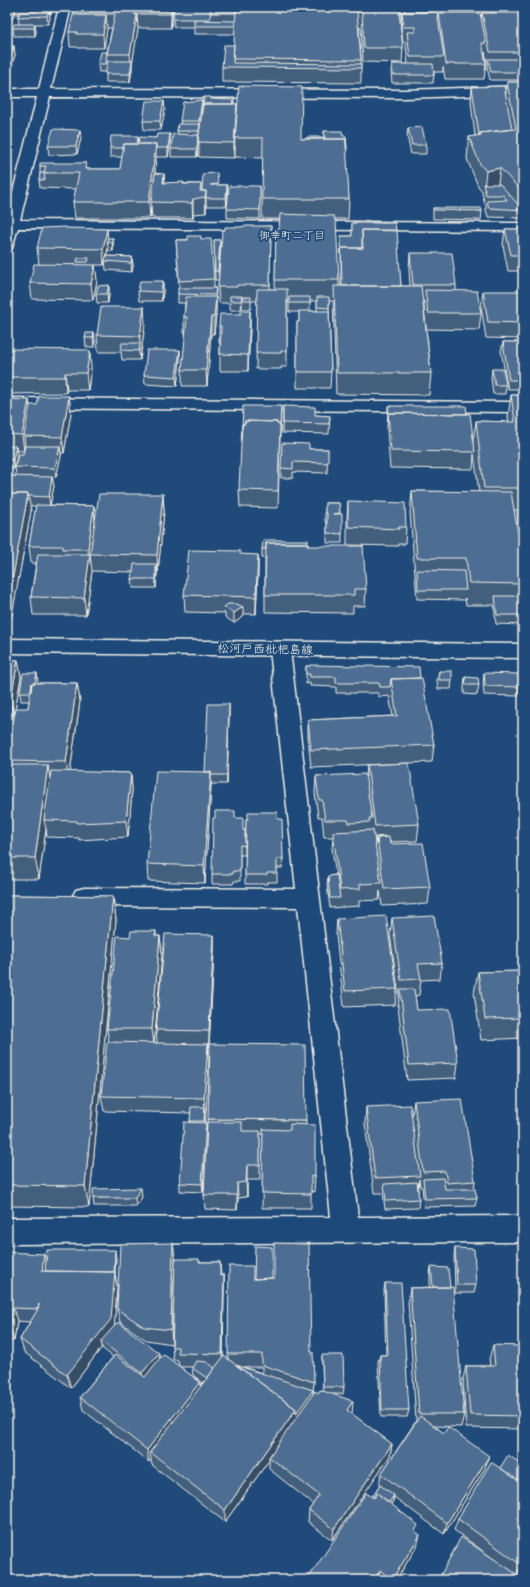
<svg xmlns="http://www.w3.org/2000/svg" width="530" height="1587" font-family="Sriracha,'Klee One',sans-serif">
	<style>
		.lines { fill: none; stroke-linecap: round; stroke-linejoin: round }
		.minor-casing { stroke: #f4f1e8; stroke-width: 3 }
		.major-casing { stroke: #f4f1e8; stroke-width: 3 }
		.minor { fill: #1f4a7a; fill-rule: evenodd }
		.major { fill: #1f4a7a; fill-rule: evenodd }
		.wall { fill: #425f7e; stroke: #f4f1e8; fill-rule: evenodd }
		.shaded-wall { fill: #364d66; stroke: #f4f1e8 }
		.building { fill: #4d6e92; stroke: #f4f1e8 }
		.labels { text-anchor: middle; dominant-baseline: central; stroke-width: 3.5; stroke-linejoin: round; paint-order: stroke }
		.far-neighbourhood-label { font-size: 11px; fill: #f4f1e8; stroke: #1f4a7a }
		.street-label { font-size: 12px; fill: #f4f1e8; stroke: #1f4a7a }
	</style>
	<rect width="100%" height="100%" fill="#1f4a7a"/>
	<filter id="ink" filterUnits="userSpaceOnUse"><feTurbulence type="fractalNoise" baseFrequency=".025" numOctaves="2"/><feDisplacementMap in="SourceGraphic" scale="8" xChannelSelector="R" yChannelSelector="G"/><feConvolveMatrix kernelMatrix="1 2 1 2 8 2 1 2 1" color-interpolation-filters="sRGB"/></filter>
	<g filter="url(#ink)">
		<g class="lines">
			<defs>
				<path id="minor" d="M59,7H71L51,89L404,90L523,86V94L404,98L50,97L20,220L523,223V231L18,228L12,248L7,249V215L37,97H7V89H39Z
					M7,398L523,402V412L7,408Z
					M280,643L287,645L290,650L358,1217L523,1216V1242L7,1244V1218L331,1217L298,907L84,906L76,904L72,897L76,890L84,888L296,889L270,650L273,645Z"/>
				<path id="major" d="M7,639L523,644V658L7,653Z"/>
			</defs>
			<use href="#minor" class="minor-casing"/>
			<use href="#major" class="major-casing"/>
			<use href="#minor" class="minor"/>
			<use href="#major" class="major"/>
		</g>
		<path class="wall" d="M7,7H52L51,14H49L50,18L48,24H35L36,32L35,36H14L13,28L19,24L18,17L19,14H15V11L10,25H7Z
			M75,7H173V10L172,11L171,28H138L132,64V69L130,82H106V72H99L98,64L107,52L112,28H107L104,48H78L77,47H70L69,32L74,15Z
			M174,7H258L257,10L310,11V7H401V24L403,48L402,63L363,62L361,27H359L361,60V83L222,82V67L234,45L235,34H194V27H174L173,19Z
			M404,7H432L433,12L438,20L439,13L481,18L482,13H493L492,7H523V25H521L523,52V80H490L487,67V63L485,52V58L486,64L484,79H445L443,67V72H434V75L433,83H392L391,72L392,64H408L406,46V42H403L401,27L402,12H404Z
			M7,46H14L15,55L10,71H7Z
			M507,82H523V219L522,218L488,217L486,210V204H485L482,193V191L478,186L467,159L469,137L475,136L471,102L472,87L506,94Z
			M202,100V109L200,130L234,100V104H237V113L301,139H324V131L343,136L347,148L346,154L349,199L348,219H334L339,280V286H341V236H352V223H395L401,286H410L409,269L410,253L456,285V291L481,313L479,330L426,329L424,307V301H423L431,373L429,395L336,394L333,301H329L331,372L330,388H297V322H299V312H289V301H287V367H281V369H256L257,301H251V309H242V301L241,310H230V303H219L218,287L225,230L242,227L271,226L270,289H275L276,229H279L280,219H262L263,158L235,157V146L234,158L199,157V139H198L197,157H171V149L178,134L177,131L181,124L180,121ZM310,301H317V311H310Z
			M165,109L161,130H144L143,121Z
			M408,128L426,145V154H411L407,136Z
			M170,134V143L168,157H156L154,184L164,174L165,183L201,184V191L218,185H227V206H206V213L193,214V218H152L151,207L150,218H75L73,202L76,189L40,188L39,180L40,173V166L86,163V169H120L122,157H110V148L138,136L139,142Z
			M81,138L77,154L49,155L48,146Z
			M260,186V219L227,218V209Z
			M433,208L482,211L481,220L433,219Z
			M66,228L108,239L113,238V251H108V248L106,256L132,257L133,266L132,272L106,270L105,260L104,265H95L97,281L93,300L32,299L30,283L39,264L37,248Z
			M505,229H523V271H508L503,245Z
			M201,239L214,279V288H216V314L214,334H211L207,386H182V370L186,333H184V317L185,303H178V294L179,288L176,240Z
			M214,240H220L219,280H215Z
			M163,281V291L162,301H139L138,291Z
			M109,285V295L108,303H97L96,294Z
			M483,291L522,301L523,298V339L486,338L481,307Z
			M250,311V328L248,371H220V343H219V326L241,314Z
			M145,324L140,360H122L121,352H98L97,335Z
			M94,333L95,342L94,347H86L85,338Z
			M503,342H523V389H508L501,351Z
			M180,350V360L177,386L145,384L144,375Z
			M7,359L91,368L88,390H67L66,393L7,394Z
			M492,369L506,385L505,394H493L491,378Z
			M511,395H523V553L517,513V510H514L523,562V625L496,624L494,605H466L465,598V600L417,599L410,513L412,491L479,492L474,454L473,469L390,468L387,430L388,406L467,414L473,441L476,421L509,422L508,417Z
			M69,396L71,413L64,453H61V456L56,477H52L54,486L50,505L94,506L95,519L163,494L164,511L158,572H157L156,588H133L132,579L133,572L92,571L86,615H33L31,597L36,563H31L29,546L36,506H30L31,511L11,620H7V476H16L15,467L14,469H7V399L29,400L30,407ZM17,451H24L23,454L17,455Z
			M281,406L278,508L240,507L239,490Z
			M283,406L315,415L330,416L329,434L282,433Z
			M309,449H328L327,473L293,472V478H281V468Z
			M348,501L406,527L405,544H398V546L347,545V518Z
			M325,503H339L342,534V543H327V522H325Z
			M308,546L366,589L365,606H353V613L265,612V558H262V549Z
			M258,555V572L256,614H243V617L234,623L225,617V613L185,612L184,595Z
			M7,660H18L21,677L14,715H12L13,721L28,708L29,701H21L20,692L38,683H77L80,701L70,772L131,773L132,790L128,837L79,840V838L47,837L46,829L39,879H7Z
			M306,666L420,678L434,745L432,762L311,767L308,737V720L393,716L389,696L379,697V693H336V687L310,686V683L306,684Z
			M439,671L452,680L451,689H438L437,680Z
			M484,673L519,687L518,696L484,695L483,683Z
			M465,677L479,685L477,695L464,694V686Z
			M229,714L227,784H211L205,883L148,881L147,864L205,772Z
			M367,765L419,824L417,841L390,842V844L430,887L428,904L382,906L380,891L379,900L359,901V906L330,908L327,885L328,876L336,875L332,849L333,837H324L322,817H318L315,793L316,776L366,777Z
			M235,818L243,830H245V855H240V881H234L233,884H212V874Z
			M246,819H277L283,859L282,868H277V882H267V884H245Z
			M7,895L113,896L116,920L89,1207L7,1206Z
			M392,918L442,963L440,979L421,980L419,995L415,996L417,1010L458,1063L456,1078L407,1080L398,1006L399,996L390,935Z
			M337,919L397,989L395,1005L344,1007L336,935Z
			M156,931V936H160L162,953L154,1042L157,1043L156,1030L214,935V951L209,1047H208L209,1059L205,1111V1123L207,1132L203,1192L180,1191V1183L190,1123L191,1113L104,1111L101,1096L109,1042L107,1029L130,937Z
			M523,971V1038L481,1040L474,993L478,972Z
			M414,1101L475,1181L474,1189L477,1198L475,1206L424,1207L422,1187H420L419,1179L418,1190L419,1199L418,1208L385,1209L383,1193H374L365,1123L366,1107L412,1116Z
			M208,1119L306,1120V1125L315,1177L314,1192L311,1191V1208H262L263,1134H260V1180H247V1197L238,1198L237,1210L205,1209L204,1195Z
			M142,1197L136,1206H94L93,1198Z
			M7,1248L8,1252L46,1260L116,1258L115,1274L117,1286L114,1326L159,1359L179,1366L178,1360H173L172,1344L146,1340L120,1322L117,1309L175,1257L173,1306L199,1262H220L221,1275H224V1289L223,1356L228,1359V1354L253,1279L272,1278L311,1352L314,1382L313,1394L318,1393L323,1390L322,1362V1355L344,1387L343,1394H333L352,1414L392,1444L390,1456L332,1540L308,1522L309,1510L313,1504L269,1469V1460L225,1522L152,1465L151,1460L149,1462L83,1410L80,1397L113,1357L103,1349L102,1347L71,1388L24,1352L20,1339L30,1322L17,1321L14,1341H7ZM180,1367H192V1368L193,1375L203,1383L200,1387V1382ZM244,1367H262V1373Z
			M455,1248L476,1285L474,1293H455L454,1256Z
			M431,1267L450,1287L464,1414L461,1427L435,1426L485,1468L444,1534L394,1497L393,1501L391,1504L416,1532L417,1546L396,1580H309V1577L372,1498L373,1495L379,1486L381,1474L416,1421L408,1301L410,1288L430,1287V1275Z
			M385,1283L409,1410L407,1417H381L378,1362L380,1355H386L384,1290Z
			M493,1345L523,1350V1429L466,1428L463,1379L466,1366H490L489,1359Z
			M458,1519L523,1563L516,1575L514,1574L511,1580H438L495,1560L454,1530Z"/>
		<path class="shaded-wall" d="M10,7H14L15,11L10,25L8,11Z
			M50,7H52L51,14Z
			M171,7H172V11L171,28Z
			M49,10L50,18L48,24L47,16Z
			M106,15L107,29L104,48L103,34Z
			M137,15L138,29L132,64V69L130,82V74L131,66L130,54Z
			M35,24L36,32L35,36L34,28Z
			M14,46L15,55L10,71L9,63Z
			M202,100V109L200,127L199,139V121Z
			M164,101L165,109L161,130L160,121Z
			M237,104V119L235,138L234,158V143Z
			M80,130L81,138L77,154L76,146Z
			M170,134V143L168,157V148Z
			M198,135V143L197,157V149Z
			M156,144V159L152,202H151V207L150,218L149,202Z
			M500,168L497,191L484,189L486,171Z
			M164,174L165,189L163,183Z
			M227,185V206L226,198Z
			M206,191V213L205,197Z
			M193,199V218L192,203Z
			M107,229L108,242H107L108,248L104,265L103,249Z
			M113,238V251L112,242Z
			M220,240V249L219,280L218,271Z
			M132,257L133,266L132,272L131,263Z
			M95,265L97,281L93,300L91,284Z
			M163,281V291L162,301L161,292Z
			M109,285V295L108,303L107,294Z
			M216,297V314L214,334V317Z
			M144,307L145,324L140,360L139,351L140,343V336Z
			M250,311V328L248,371V355Z
			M211,317V334L207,386L206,370Z
			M94,333L95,342L94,347L93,338Z
			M180,350V360L177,386L176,377Z
			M90,352L91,368L88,390L86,373Z
			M65,373L67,390L66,393L65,377Z
			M69,396L71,413L64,453L62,437Z
			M29,400L31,416L24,436L25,445L24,451L22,435Z
			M16,446L17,455L14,469L13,460Z
			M60,446L61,456L56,477L55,468Z
			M52,477L54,486L50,506L49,497Z
			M28,494L31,511L11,620L8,603Z
			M163,494L164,511L158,572L157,555Z
			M94,506L95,523L90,554L92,571L86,615L84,598L89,561L88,549Z
			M258,555V572L256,614V597Z
			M156,564L157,573L156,588Z
			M243,607V617L234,623V613Z
			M18,660L21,677L14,715L11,698Z
			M37,673L38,683L33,692Z
			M77,683L80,701L69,779L66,762Z
			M229,704V714L227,784V775Z
			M11,706L14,723L7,759V725Z
			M48,765L51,787L44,820L46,829L39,879L35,858Z
			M211,772V789L205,883L204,866Z
			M131,773L132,790L128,837L126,821Z
			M113,896L116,920L89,1207L85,1186Z
			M214,935V951L209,1047V1031Z
			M160,936L162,953L154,1045L152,1029Z
			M208,1044L209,1059L205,1130L204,1121L205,1109L204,1098Z
			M206,1123L207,1132L203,1192L202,1184Z
			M247,1165V1197L246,1182Z
			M237,1183L238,1198L237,1210Z
			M141,1188L142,1197L136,1206L135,1198Z
			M173,1243L175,1257L172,1344L171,1330Z
			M115,1250L116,1258L115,1274L117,1286L114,1333L101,1341L102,1347L71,1388L67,1375L113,1278Z
			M44,1254L48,1268L47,1278L42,1271Z
			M224,1275V1289L223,1367L222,1354Z
			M13,1308L17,1321L14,1341L10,1327Z
			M159,1353L160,1361L143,1381L142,1373Z
			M200,1382L201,1395L150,1452L151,1460L149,1462L147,1450Z
			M313,1390V1397L269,1457V1460L225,1522V1510L296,1409Z
			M353,1401L352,1414L347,1410Z
			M392,1444L390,1456L332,1540L334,1529Z
			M489,1456L485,1468L444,1534L447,1523Z
			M394,1495L393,1501L386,1512L387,1506Z
			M420,1535L417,1546L396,1580H392Z
			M523,1561V1563L516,1575Z
			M380,1570L378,1580H374Z"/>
		<path class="building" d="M7,7H10L8,11H7Z
			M75,7H171L170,14H134L137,15L130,54H107L115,14H73Z
			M174,7H211L210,19H173Z
			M211,7H257V10H236V13H210Z
			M311,7H401V12H399L403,48H364L362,12H358L357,11H311Z
			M404,7H432L433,12H405Z
			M496,7H514L515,11H497Z
			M516,7H523V11H517Z
			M38,10H49L47,16L18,17L20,12H37Z
			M236,10L357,11L361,60L233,59Z
			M402,12H437L444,57H410L407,32H415V27H404Z
			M439,13H480L486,43H482L486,64H446Z
			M482,13H518L523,32V52H490Z
			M73,15H106L103,34H76L77,32H69Z
			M194,20L235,21V26H194Z
			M14,24H35L34,28H13Z
			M224,45H234L233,63L361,64V68L222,67Z
			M7,46H14L9,63H7Z
			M101,52H107L106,64H98Z
			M488,59H523V72H491Z
			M108,61H132L130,74H105Z
			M392,64H433L434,75H393Z
			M507,82H523V193L500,168L486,171L480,164L469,137L481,135L480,133L516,129Z
			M239,86L302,87L301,139H346L349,199H262L263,138H235Z
			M504,86L512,129L480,133V135H479L472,87Z
			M204,97H211V99L234,100L233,104H203V106Z
			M202,100L199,121H180L183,102Z
			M146,101H164L160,121H143Z
			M203,104H237L234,143L198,142Z
			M178,124H200L199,131H177Z
			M422,127L426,145H412L408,128Z
			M53,129L80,130L76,146H48Z
			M324,131H342L343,136H346L347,148H346V139H325Z
			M157,134H170L168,148H156V144H138L140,137L156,138Z
			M173,134L198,135L197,149H171Z
			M111,136H138L137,144H124L123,148H110Z
			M307,137H324V139H307Z
			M124,144H156L149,202H73L79,173H44L46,166H40V163H86L85,169H120Z
			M40,173H47H44L45,180H39Z
			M155,173L164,174L163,183L184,182L183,184H201L200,191H206L205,197L193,199L192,203L151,202Z
			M217,173L218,184L210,185H227L226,198H206V191H202L203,174Z
			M483,184H500L523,210L489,208L487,201L507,200L503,195H486Z
			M229,186H260V210L227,209Z
			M433,208H481L482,211L434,210Z
			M280,214L334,216L335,221H336L339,280H275L276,229H279Z
			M352,223H395L396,230H362V248H341V255V236H352Z
			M243,226H271L270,285H237V287H218L222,230H225V227H242Z
			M66,227V228L107,229L103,249L37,248L42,228Z
			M505,229H523V255H511Z
			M362,230L397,231L401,286H342L341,248H363Z
			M188,236H201V239H211L214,279L179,281L176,240H188Z
			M108,238H113L112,242H107Z
			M214,240H220L218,271H215Z
			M410,253H452L456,285H413Z
			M106,256L132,257L131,263L105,261Z
			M78,258H89L88,262H77Z
			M34,264L95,265L91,284L30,283Z
			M140,281H163L161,292L138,291Z
			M109,285L107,294H96L98,286Z
			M334,286H421L431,373H337Z
			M178,288H216L215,295L178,294Z
			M257,289H287V351H281V353H256Z
			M425,290L477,291L481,313H428Z
			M483,291H520L523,305V323L488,322Z
			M230,296H242L241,301H230Z
			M186,297H216L214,317H211L206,370H182L187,317H184Z
			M242,297H251V300H242Z
			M289,297H310V303H289Z
			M317,297H329V308L317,307Z
			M101,307H144L140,336L97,335Z
			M241,311H250L248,355L220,354L221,326H219L220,314H241Z
			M299,311H329L331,372H297V322H299Z
			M86,333H94L93,338H85Z
			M503,342H523V380H509Z
			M122,343H140L139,351L121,350Z
			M10,349L87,350L90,352L86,373H65V377H7V364Z
			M147,350H180L176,377L144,375Z
			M492,369H503L506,385H495Z
			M511,395H523V488H484L476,421L515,422Z
			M39,396H69L62,437L24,436L30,405H37Z
			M7,399L29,400L22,435L7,434Z
			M243,406H281L280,425L277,424V422L245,421V424H242V429Z
			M283,406L315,407V415L330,416L329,424L283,423Z
			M388,406H466L467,414L389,413Z
			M388,413L470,414L475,452L391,451Z
			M245,421L277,422V424L280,425L278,491L239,490L242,424H245Z
			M282,443L309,444V449H328V463L293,462V469L281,468Z
			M7,446H16L13,460H7Z
			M25,446H60L55,468L15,467L18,454H23Z
			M7,476L52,477L49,497L29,496L28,494H7Z
			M412,491L511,492L523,562V584L469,583L466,558H417Z
			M520,491H523V509Z
			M7,494H28L8,603H7Z
			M99,494H163L157,555L90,554L84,598L31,597L38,554H90Z
			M348,501L405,503L406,527H399V529L348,527Z
			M325,503H339L340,513L333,514H342V534L327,533V513H325Z
			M36,505L94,506L88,549H63V546H29Z
			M263,540H308V546V543H266V549H262Z
			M266,543H308L307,546H363L366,589H354V595H265Z
			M189,550L240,551V554L258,555L256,597L184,595Z
			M134,564H156V579H132Z
			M417,570L464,571L466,590H418Z
			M495,596H522L523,601V615H497Z
			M228,604H237L243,607L234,613L224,607Z
			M7,660H18L11,698H7Z
			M310,665L419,667L420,678L391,679L390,687H380L379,683H336V677H310V674H306V666H310Z
			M439,671H452V680H439Z
			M23,673H37L35,683H32L31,692H20Z
			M484,673L518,674L519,687L485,686Z
			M465,677L478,678L479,685H466Z
			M422,678L434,745L311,750L308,720L397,716L391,679Z
			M32,683H77L66,762L7,761V754L16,708H28Z
			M208,704H229L227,775H211V772H205Z
			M7,706H11L7,725Z
			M409,763L419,824L375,826L367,765Z
			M7,765H48L35,858H7Z
			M51,771L131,773L126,821L77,823V821L44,820Z
			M156,771L211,772L204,866L147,864Z
			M365,774L372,818H369L370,822L349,823L348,820H325L322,800H319L316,776Z
			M215,811H235V818H243V830H245V846L240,845V871H233V874H212L213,818H215Z
			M248,812H277V819H282L283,859H277V873H267V875H245L246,819H248Z
			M373,830L381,883L360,884V889L340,890L333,832Z
			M385,836V837L377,838L376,845L375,837Z
			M389,837L390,844L423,843L430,887L384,889L377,838Z
			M337,875L340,898H330L328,876Z
			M7,895L113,896L85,1186L7,1185Z
			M386,916L397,989L345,991L337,919Z
			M434,916L442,963L418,964L421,979L401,980L392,918Z
			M131,931H156L155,936H160L152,1029H107L117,936L130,937Z
			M165,934L214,935L209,1031L156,1030Z
			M523,971V1018L485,1019L478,972Z
			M400,989H414L417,1010L450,1009L458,1063L409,1065Z
			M107,1042L208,1044L204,1098L101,1096Z
			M210,1044L305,1045L306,1120L208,1119Z
			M462,1099L475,1181L447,1183L445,1171L423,1172L414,1101Z
			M410,1105L420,1176L375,1178L366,1107Z
			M191,1107H205L204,1121H190Z
			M184,1122L206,1123L202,1184L180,1183Z
			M207,1122H242V1131H260V1165H247L246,1182L237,1183V1195H204Z
			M290,1124L315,1125V1177L311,1176V1194L262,1193L263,1129L290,1130Z
			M443,1178L445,1189H475L477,1198L425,1199L423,1179Z
			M417,1182L419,1199L386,1201L384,1184Z
			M141,1188L135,1198H93V1189Z
			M173,1243L171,1330L144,1327L117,1309L120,1244Z
			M274,1243L309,1244L311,1352H313L314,1382L262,1365V1354H228L229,1266H253V1279L274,1278Z
			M255,1246L272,1247V1278L254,1279Z
			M455,1248L474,1249L476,1285H457Z
			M47,1250H115L114,1272L45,1271Z
			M7,1252L44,1254L42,1271L115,1272L111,1319L67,1375L20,1339L38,1309L39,1304L38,1309L13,1308L10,1327H7Z
			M175,1259H199V1262H220V1276L224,1275L222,1354L178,1353V1347H172Z
			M431,1267L448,1268L450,1287H433Z
			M385,1283H401L409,1410H382L380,1355H388Z
			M453,1287L464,1414H419L410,1288Z
			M118,1322L159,1353L142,1373L101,1341Z
			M493,1345L520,1346V1350H523V1416L470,1415L466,1366H495Z
			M163,1354L200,1382L147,1450L80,1397L115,1355L145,1377Z
			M322,1355H343L344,1387H323Z
			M224,1356L296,1409L225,1510L150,1452Z
			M196,1361L207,1362L215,1368L207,1378L192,1368Z
			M236,1365L313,1390L296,1414V1409Z
			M320,1390L353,1401L347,1410L392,1444L334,1529L309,1510L319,1495L269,1457L315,1391L318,1393Z
			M420,1416L444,1433L448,1427L489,1456L447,1523L381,1474Z
			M508,1455L523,1465V1472L518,1480L500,1468Z
			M491,1462L518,1480L523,1472V1561L521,1565L458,1519Z
			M380,1485L394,1495L389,1503L377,1493L375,1497L373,1495Z
			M366,1493L374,1498L377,1493L418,1525L415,1531L420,1535L392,1580L380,1570L374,1580H313L309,1577Z
			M461,1537L515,1573L511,1580H438Z
			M523,1569V1580H517Z"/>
	</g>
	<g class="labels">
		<g class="far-neighbourhood-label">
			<text x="292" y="235">御幸町二丁目</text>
		</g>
		<g class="street-label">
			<text transform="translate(265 649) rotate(1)">松河戸西枇杷島線</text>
		</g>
	</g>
	<rect width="530" height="1587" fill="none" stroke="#1f4a7a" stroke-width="24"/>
	<rect x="12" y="12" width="506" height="1563" fill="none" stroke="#f4f1e8" stroke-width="1.5" filter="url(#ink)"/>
</svg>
